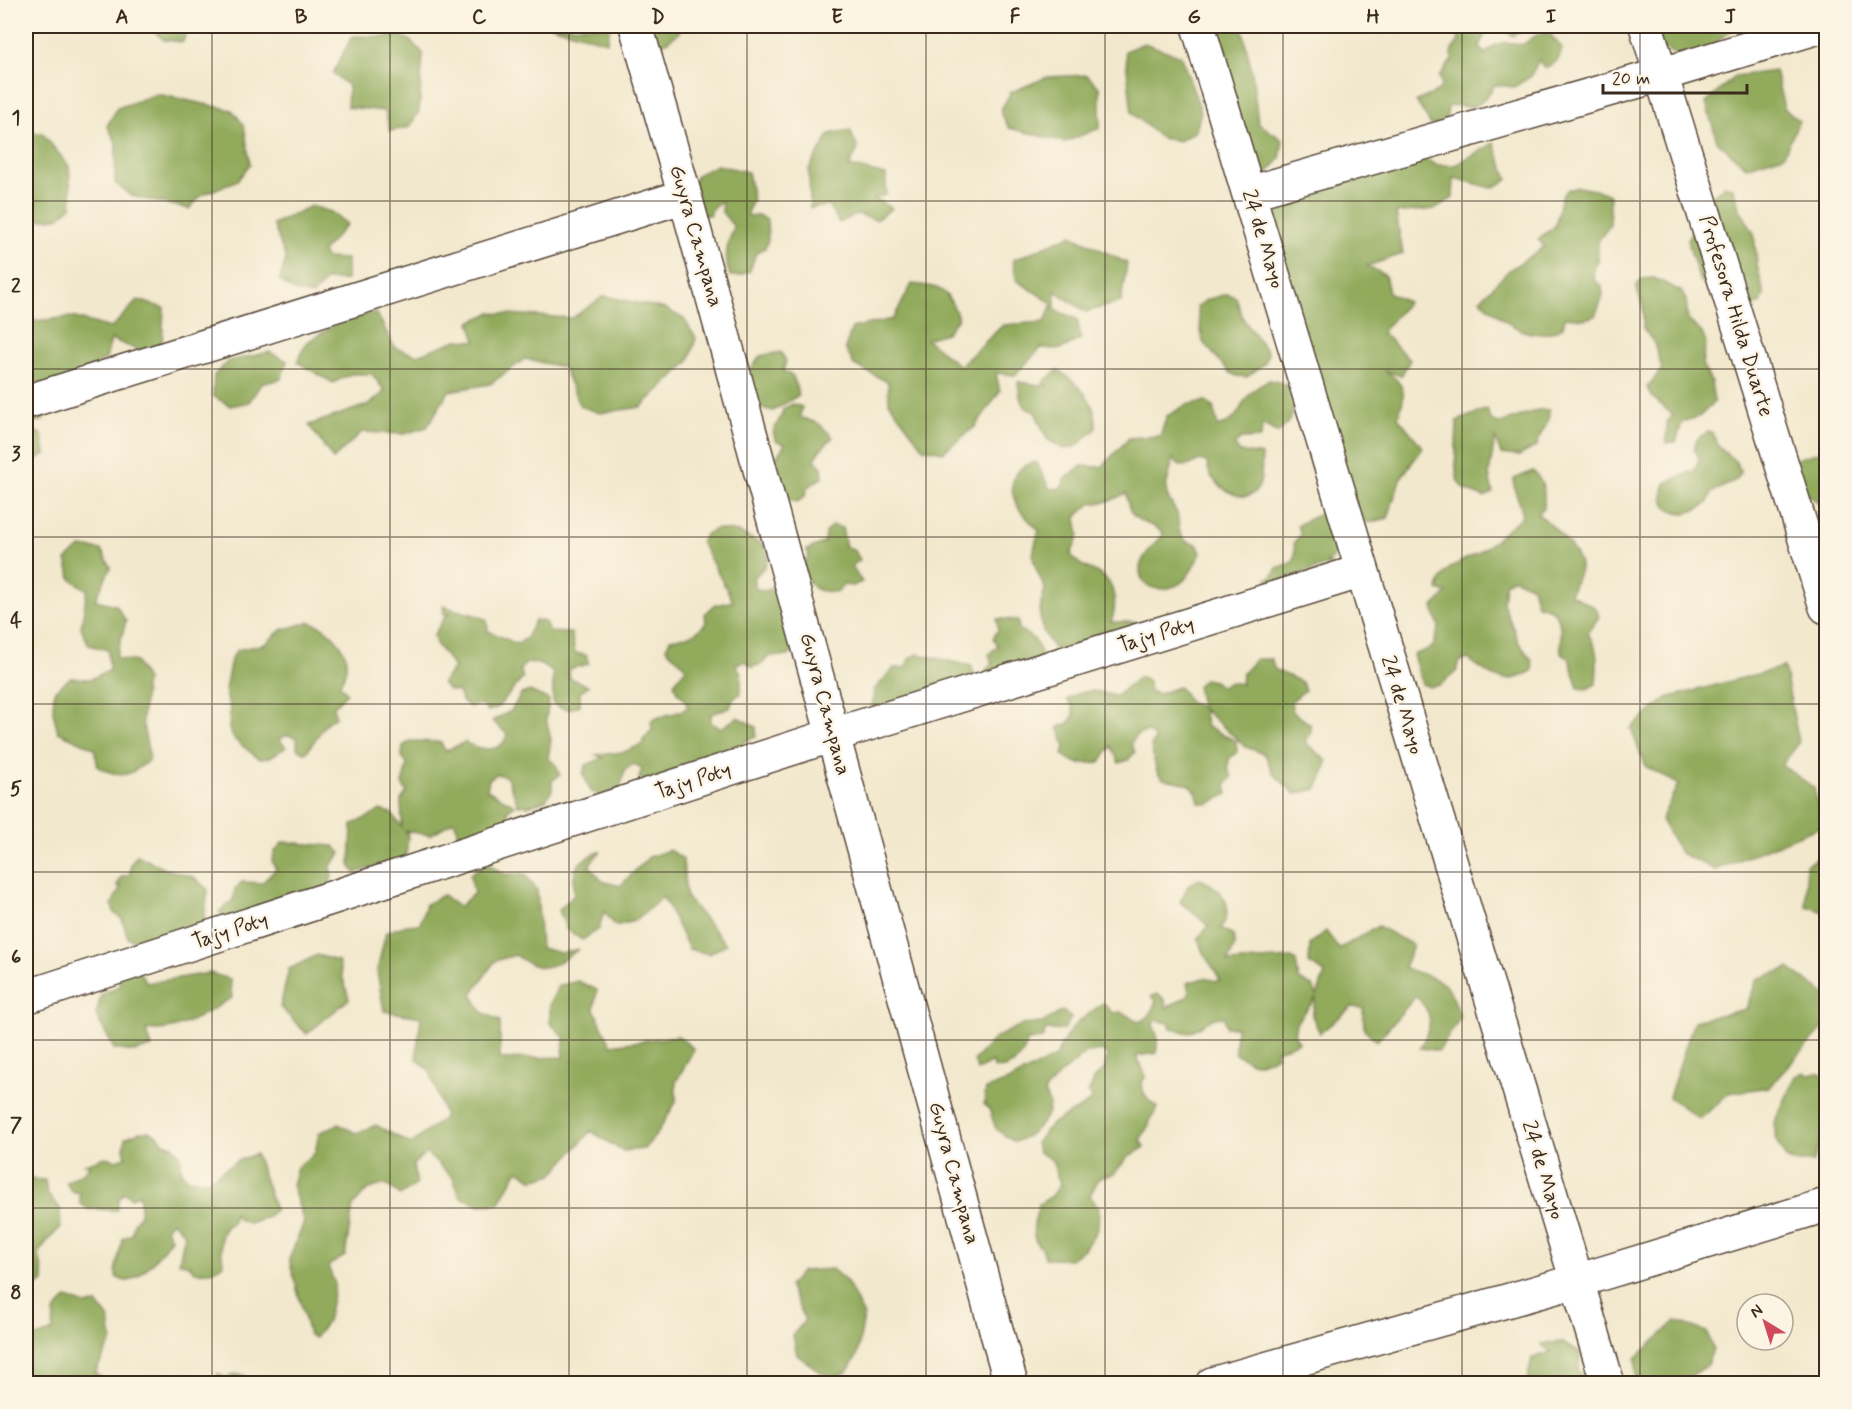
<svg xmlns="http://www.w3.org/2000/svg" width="1852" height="1409" font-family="Mynerve,sans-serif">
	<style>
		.forest { fill: #91aa5b; stroke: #666a3c; stroke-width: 1.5 }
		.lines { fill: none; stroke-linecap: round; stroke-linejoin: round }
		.minor-casing { stroke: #564638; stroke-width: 36 }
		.minor { stroke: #fff; stroke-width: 33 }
		.grid { fill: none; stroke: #3b2a1e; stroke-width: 1.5; stroke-opacity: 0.55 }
		.labels { text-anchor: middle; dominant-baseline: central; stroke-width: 5; stroke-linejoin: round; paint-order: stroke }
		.street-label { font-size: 21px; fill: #3b2a1e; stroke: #fcf5e5 }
		.neatline { fill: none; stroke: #3b2a1e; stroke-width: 2 }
		.grid-label { font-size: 20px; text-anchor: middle; font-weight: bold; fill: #3b2a1e }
	</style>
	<rect width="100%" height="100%" fill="#fcf5e5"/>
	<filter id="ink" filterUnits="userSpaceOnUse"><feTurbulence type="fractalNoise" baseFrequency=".0167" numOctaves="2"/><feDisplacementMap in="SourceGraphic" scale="12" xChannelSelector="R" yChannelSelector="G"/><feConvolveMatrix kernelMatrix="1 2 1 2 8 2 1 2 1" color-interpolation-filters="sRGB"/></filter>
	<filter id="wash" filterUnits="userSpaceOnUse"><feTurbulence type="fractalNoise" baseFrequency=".008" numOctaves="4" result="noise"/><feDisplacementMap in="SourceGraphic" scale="24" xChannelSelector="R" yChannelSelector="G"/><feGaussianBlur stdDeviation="1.35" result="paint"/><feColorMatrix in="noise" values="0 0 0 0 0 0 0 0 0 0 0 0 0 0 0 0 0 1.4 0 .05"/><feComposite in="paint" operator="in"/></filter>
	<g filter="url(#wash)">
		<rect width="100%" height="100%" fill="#f2e8cd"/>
		<path class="forest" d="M149,26H188L183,42L164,40Z
			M551,26H610L607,42Z
			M641,26H680L679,33L663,44L643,40Z
			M1201,26H1242L1252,73L1258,123L1283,140L1280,159L1267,173L1239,163L1232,98V77Z
			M1455,26H1486L1488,29L1479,46L1485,54C1495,42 1508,40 1522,45L1538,34L1549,33L1562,48C1560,60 1556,64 1544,68L1539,60L1530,77L1514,87L1495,85C1488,94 1481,107 1468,107C1459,106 1456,104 1448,106L1447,116L1441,124L1431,125L1416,101L1435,93L1442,86L1439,77L1452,60V50L1459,41Z
			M1496,26H1531L1513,36Z
			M1644,26H1737L1705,51L1686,60L1653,43Z
			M392,32L409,40L423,53L419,111L410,127L390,131L385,111L347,107L348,86L333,73L352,36L393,37Z
			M1144,43L1181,56L1201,111L1196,131L1179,141L1161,138L1132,113L1125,51Z
			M1775,71L1784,108L1799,121L1784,155L1746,167L1717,141L1706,103L1735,76Z
			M1087,75L1100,88V128L1065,142L1009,128L1000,111L1011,92L1047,77Z
			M157,94L232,110L244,125L250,164L238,180L202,195L189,209L131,196L115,183L116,142L107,126L117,108Z
			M850,130L858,149L849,166L886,175V195L874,198L892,208L876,220L857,214L839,223L829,206L810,208L809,169L830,134Z
			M26,132L42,133L69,166L72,206L58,218L26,221Z
			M1494,143L1508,180L1492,188L1454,178L1453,198L1434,209L1396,213L1403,254L1367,266L1385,275L1389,293L1408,302L1382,332L1410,360L1401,376L1384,370C1406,384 1407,394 1398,417L1423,448L1400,479L1388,518L1368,523L1311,468L1304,422L1324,383L1315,366L1296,365L1279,355L1283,251L1268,223L1282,206L1336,177L1419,155L1436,165H1455Z
			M717,165L748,172L753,201L748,210V216L758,215L767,220L768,240L765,248L756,253L750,271L739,276H730C723,258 727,244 734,227L722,212V202L714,206L709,215H700L692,184L698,174Z
			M1723,185L1733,188L1739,207L1754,234L1757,265L1764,294L1761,303L1733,312L1723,309L1699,279L1687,239L1714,194L1722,188Z
			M1578,187L1600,191L1610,195V225L1598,241V261L1593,270L1594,280L1602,286L1603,296L1595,316L1585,319L1565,317L1563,327C1527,346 1506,321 1480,300L1509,270L1544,247L1538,239L1555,226L1562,196L1569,188L1568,190Z
			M311,206L331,212L347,224L322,252L326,258L347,259V280H326L313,295L294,291L279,280L286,259L273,224Z
			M1071,235L1127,263L1121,302L1086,312L1055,291V310L1077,319L1081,339L1061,349L1041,348L1015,375L996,373L1000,391L975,427L943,452L923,448L889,402L888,382L854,365L845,348L852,328L893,319L912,284C942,287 948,289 958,318L946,333L926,339L960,366L1003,325L1045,322L1052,303L1016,280L1013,260Z
			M1654,278L1681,291L1686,300L1688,320L1702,333L1706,343L1702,364L1711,382L1714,402L1700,416L1682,422L1676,442L1666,443L1667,422L1673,415L1652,397L1647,387L1662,369L1654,343L1643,328V307L1636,287L1642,279Z
			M1227,294L1236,297L1242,317L1268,353L1265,363L1247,377L1237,376L1229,372L1203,342L1197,307L1206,300Z
			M604,296L666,309L684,319L696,338L689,361L641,407L600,413L580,406L563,367L525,359L490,384L449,391L427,427L404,434L362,432L333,459L309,425L370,404L385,391L372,374H351L333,383L297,362L306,343L339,322L376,312L395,348L417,355L457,340L476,341L470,322L490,313L572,318Z
			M138,300L164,308L162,346L145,353L111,339L106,359L57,387L54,406L42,421L26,422V322L72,317L111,328Z
			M269,352L287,361L281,379L261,384L249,402L230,406L213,396L214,375L229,361Z
			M781,352L786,361L783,371L793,376L799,395L773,411L753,406L745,378L760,356Z
			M1058,370C1079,384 1098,402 1096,429L1075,447L1064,449L1047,439L1035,412C1019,408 1020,397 1018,382L1047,386L1043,382Z
			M1270,380C1305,386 1299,414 1278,433L1262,424L1261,438L1241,439L1234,445L1240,452L1262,455C1261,464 1263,480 1258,488C1246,507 1220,489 1211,476C1208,472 1208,467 1207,462L1199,460L1190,465L1180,466L1173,459L1166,487L1167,496L1177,513L1180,533L1187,542L1197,544L1201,553C1196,561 1192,571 1186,578C1174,593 1140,595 1140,569C1140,557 1157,542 1164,534C1153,522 1137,524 1131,512C1128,507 1127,499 1126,493L1110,501L1090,504L1076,517L1079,536L1071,554C1078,567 1089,567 1101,575C1116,584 1117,607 1111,622H1133L1144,625L1064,662C1043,632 1033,627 1045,589C1033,561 1029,561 1039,531C1033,524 1025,517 1020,510C1006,489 1011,467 1036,462L1050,489L1061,488L1065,479L1081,466L1102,467L1129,438L1160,436L1167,416L1186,405L1206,401L1214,408L1218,427C1244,418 1237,404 1254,390C1258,386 1265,383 1270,380Z
			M792,404L802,407L800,417L819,424L833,437L819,451L815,460L822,467L823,477L807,488L805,497L797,502L778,495L780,469L774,461L785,444L776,441L773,432L782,414L783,409Z
			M1487,409L1490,419L1498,424L1538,410H1549C1550,428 1539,430 1537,446L1519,456L1501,454L1495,438L1489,474L1493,493L1484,497C1476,494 1464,491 1459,483C1453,473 1457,435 1457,421Z
			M26,428L42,434L45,454L26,467Z
			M1707,432L1712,433L1719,447L1735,461L1741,471C1737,485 1723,485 1711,493L1708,503C1692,513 1683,517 1666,507C1662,498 1662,492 1665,483L1695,470L1699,458L1694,449L1697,439Z
			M1826,450V535L1820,504L1788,479L1793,460Z
			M1533,471C1544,481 1545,494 1544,508L1537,514C1548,520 1582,554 1580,568C1579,576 1573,586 1570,594L1596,608L1599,617L1587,633C1600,648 1597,665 1596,684L1587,689L1578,688L1569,658L1561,653C1560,632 1565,607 1537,605L1532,587L1514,578L1505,583L1503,603L1519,643L1532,660L1533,670C1504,689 1491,675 1468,659L1459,662L1457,671L1440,685L1430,687L1422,684L1413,655L1433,647L1439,627L1433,607L1447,593L1438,590C1442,564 1463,563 1482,550C1496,541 1509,527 1522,516C1522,500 1512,494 1514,479Z
			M1322,513L1338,525C1339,539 1343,554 1327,562L1331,564L1268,584L1267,579L1272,577L1277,568L1293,562L1295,557L1294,542L1301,535L1297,525Z
			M832,525L842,528L846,547L855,551L860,560L852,566L862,582L853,586L843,585L838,592C814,592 812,590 801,569L809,555L807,550L825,542L826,532Z
			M716,529L738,532L764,545C772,563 767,566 753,578L755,588L765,591L776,587L801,640L789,656H769L762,664L752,667L745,661L736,664L741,673V693L733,699L730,708L711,714V723L721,728L738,717L756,727V737L747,740L723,769L714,752L707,758V768L656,786L639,778L642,768L634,764L625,770L620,789L601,795L591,792L583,774L586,765L603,758L596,755L624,752L643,744V739L652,730L651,721C664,713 675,716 688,707L684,698L677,692L674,683L686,668C680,659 672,657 666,648L670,639C687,636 696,637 706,622L705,613L713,606L733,601L701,542L706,534Z
			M81,547L101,550L111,567L95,600L116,605L126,621L116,658L136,662L146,680L142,721L150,759C129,777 123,779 98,767L94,748L58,732L53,712L54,691L70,678L91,679L109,670L108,650L89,645L81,628L87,590L71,579L66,560Z
			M443,606C457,611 474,613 487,620L488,631L517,644L526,638L535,620L545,622L549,632L571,633L575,653L586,655L589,664L569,669L570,678L588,686L580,692V705C569,710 563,710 553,704V673C545,665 538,663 527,663L520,669L523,678L498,707L488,711L481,704L470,707L462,701L458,692L449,690L442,683L454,667L436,644L434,635L444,618L451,613L444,615Z
			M997,619L1018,620L1019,629L1035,640L1043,657L1041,686C1020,701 1012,703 989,690L985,671L992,663L989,654L998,646L993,638L998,630Z
			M310,622C327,626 349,647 346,667C346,673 342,679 340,685L347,693L333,707L336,717L327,722L306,753L297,748V738L288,735L279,739L286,747L269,758L259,759L234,739L229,729L230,709L225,690L231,659L237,650L265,644L281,630Z
			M918,654L971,666L975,675L872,709L874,690L894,668H905L909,659Z
			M1256,659H1271L1275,670L1302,682L1305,690L1291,702L1293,712L1310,724L1311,733L1305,742L1327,761L1325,771L1316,789L1295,794L1273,773L1265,754L1246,747L1203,709L1207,727L1236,741L1237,752L1229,759L1228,769L1232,777L1226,784L1228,794L1208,804L1199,803C1197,780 1181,783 1163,779L1157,772L1151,747L1155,738L1148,732L1138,734L1131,743L1135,752L1128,760L1119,763L1111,746L1100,762C1085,764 1076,766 1063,755L1065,745L1058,727L1068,724L1074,715L1072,705L1067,700C1084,687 1097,691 1116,696L1139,677L1149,681V691L1158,694L1179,687L1191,703L1201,707L1197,686L1204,679L1214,681L1221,687L1230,682L1241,684L1242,674Z
			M1784,667L1799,743L1782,765L1814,788L1822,826L1715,870L1680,853L1661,820L1678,784L1645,766L1631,728L1667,698Z
			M530,691L549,700L546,719L551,740L548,758L556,765L560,775L552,781V790L546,800L528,806L518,805L507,777L497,774L489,779L487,790L515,805L508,810V831L456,840L458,830L454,821L430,835L405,831L408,836L406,857L355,873L350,865L352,825C362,818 371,818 380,810L391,813L402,827L401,800L407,792L402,784L407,765L402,756L403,746L411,741L441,742L445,751L465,742C474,748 494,753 503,743C505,741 506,737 507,734L492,721L511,711L521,694Z
			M283,842L334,846L341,853L330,867L332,876L329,886L226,918L219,912L233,900L235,889L242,882L262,883L276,869L272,861L275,851Z
			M669,850L683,859L686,897L726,944L709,954L689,949L663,897L634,921L615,926L604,911L599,929L582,940L566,929L559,910L574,895C572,868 575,861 601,851L589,865L602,881L620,886L649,857Z
			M1826,852V913L1806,906V865Z
			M137,855L165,869L194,877L208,890L204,919L192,935L147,945L128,938L122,919L114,913L112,904L121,886H117L121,877L130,874L131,864Z
			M487,863L504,874H525L537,890L541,948L561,953L579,949C551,967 545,976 515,955L495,961L472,994L482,1012L500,1021V1059L563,1057L564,1037L550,1023V1004L558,986L578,981L597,990L594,1009L611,1045L678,1036L694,1049L676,1082V1102L656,1135L644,1149L622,1151L591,1131L553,1174L533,1180L518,1170L499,1204L479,1205L460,1197L453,1178L426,1153L413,1165L417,1184L401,1195L385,1184L367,1190L353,1206L345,1256L328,1266L335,1284L327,1322L315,1338L309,1335L289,1259L304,1222L292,1185L297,1167L315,1153L319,1133L338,1124L356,1133L376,1125L411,1144L445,1117L430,1071L416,1058L421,1017L384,1011L377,971L386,932L407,925L420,924L426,904L443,895L459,907L474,893L470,874Z
			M1200,879C1222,888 1236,905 1221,928L1233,935L1235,945L1228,962L1292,958L1296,961L1299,980L1313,986L1317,996L1325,973L1309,963L1310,944L1326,931L1339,949L1378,926L1413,945L1404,968C1441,981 1449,977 1460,1018L1439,1051L1420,1048C1432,1024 1435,1016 1416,996L1377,1041L1364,1029L1363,1008L1352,1007L1320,1033L1312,1016L1316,998L1296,1023L1294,1034L1299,1042L1276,1051L1277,1055C1256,1067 1255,1065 1235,1053L1236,1027H1226L1224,1017L1214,1018L1189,1033L1172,1029L1169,1023L1155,1020L1153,1025L1157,1036V1053L1136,1056L1146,1076L1141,1084C1144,1096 1147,1100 1157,1107L1155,1114L1149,1120L1150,1123L1140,1140L1145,1147L1127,1158L1114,1174L1099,1178L1090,1196L1099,1208L1098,1229L1084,1249L1071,1259L1045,1258C1044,1250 1042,1250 1038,1245C1029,1233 1036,1217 1039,1204L1052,1196L1060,1185L1052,1160L1038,1152L1036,1143L1051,1124L1082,1107L1092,1099L1088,1093L1095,1078L1105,1068L1107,1055L1103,1051L1086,1053L1056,1078L1044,1092C1046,1097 1049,1101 1049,1105C1049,1121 1029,1138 1014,1142L996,1129L989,1109L984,1104L986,1089L1008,1081L1055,1057L1067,1035L1077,1023L1103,1003L1113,1013L1121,1012L1140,1022L1149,1016L1156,1001L1151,996L1158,994L1165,1000L1166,1008L1188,996L1189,991L1187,983L1204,978L1217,981L1220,980C1214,965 1199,954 1199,937L1209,926L1180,902L1189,884Z
			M317,955L338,961L349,999L307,1034L280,1007L289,969Z
			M136,967L147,983L210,973L230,979L232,998C206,1012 177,1035 146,1029L152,1047L134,1052L114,1049L96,1015L101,995L121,985L115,973Z
			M1789,968L1826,995V1025L1769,1087L1729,1093L1700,1119L1669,1097L1694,1021L1746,1009L1757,979Z
			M1063,1011L1071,1018L1064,1030H1046L1042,1039L1027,1041C1024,1057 1011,1071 994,1068L993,1062L977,1070L974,1060L995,1038L1021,1025L1042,1023Z
			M1805,1072L1808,1075L1818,1073L1826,1078V1137L1820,1144L1813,1162H1793L1785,1157L1776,1138L1774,1123L1796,1076Z
			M149,1131L158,1135L164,1143L173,1146L180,1154L182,1173L189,1179L208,1180L237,1161L256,1154L275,1210L267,1217L249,1223L239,1220L234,1213L233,1222C215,1232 222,1247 223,1264C214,1272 207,1273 195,1272L189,1265L179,1262L185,1234L172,1221L166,1229L171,1238C164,1249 139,1283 125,1281C124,1281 116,1277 116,1277V1267L123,1238L132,1234L134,1223L140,1214V1194L132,1198L124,1193L118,1200L117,1210L88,1209L80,1203V1193L71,1191L66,1182L84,1172L90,1165L85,1164L105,1157L116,1160L126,1157L124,1148L125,1138L139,1132Z
			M26,1179L45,1180L47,1194L60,1208L61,1227L48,1240L39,1253L44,1282L27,1291Z
			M832,1269L847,1282L864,1316L857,1356L847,1372L829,1378L797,1355L793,1335L805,1320L789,1286L802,1271Z
			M67,1298L86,1305L98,1304L109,1319L112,1340L95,1373L109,1383H26V1335L34,1338L53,1331L54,1312Z
			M1676,1321L1707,1332L1713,1350L1706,1367L1688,1377L1682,1383H1639L1635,1380L1636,1358Z
			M1562,1342L1580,1352L1579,1371L1594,1383L1526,1384L1532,1358L1551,1352L1541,1344Z
			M217,1373L225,1378L235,1374L245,1376L250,1383H214L220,1377Z"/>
	</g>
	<g filter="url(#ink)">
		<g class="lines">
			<defs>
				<path id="minor" d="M636,26L685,196L1011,1384
					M1198,26L1608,1384
					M1646,26L1826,607
					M1249,193L1660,75L1822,26
					M26,402L685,196
					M26,997L833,735L1362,571
					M1212,1384L1577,1281L1826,1205"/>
			</defs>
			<use href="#minor" class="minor-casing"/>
			<use href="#minor" class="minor"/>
		</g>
	</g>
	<path class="grid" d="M212,26V1384M390,26V1384M569,26V1384M747,26V1384M926,26V1384M1105,26V1384M1283,26V1384M1462,26V1384M1640,26V1384M26,201H1826M26,369H1826M26,537H1826M26,704H1826M26,872H1826M26,1040H1826M26,1208H1826"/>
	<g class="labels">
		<g class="street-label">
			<text transform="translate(696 236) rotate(74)">Guyra Campana</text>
			<text transform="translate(1263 239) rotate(73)">24 de Mayo</text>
			<text transform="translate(1736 316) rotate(73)">Profesora Hilda Duarte</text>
			<text transform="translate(1156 635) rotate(-17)">Tajy Poty</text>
			<text transform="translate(825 704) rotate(75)">Guyra Campana</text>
			<text transform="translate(1402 705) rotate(73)">24 de Mayo</text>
			<text transform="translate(693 781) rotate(-18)">Tajy Poty</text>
			<text transform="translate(230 931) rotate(-18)">Tajy Poty</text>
			<text transform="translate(1543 1170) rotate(73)">24 de Mayo</text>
			<text transform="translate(954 1173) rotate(75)">Guyra Campana</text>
		</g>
	</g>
	<rect width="1852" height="1409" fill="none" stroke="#fcf5e5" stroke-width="66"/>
	<g transform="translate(1765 1322) rotate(322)"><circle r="28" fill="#fcf5e5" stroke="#afa495" stroke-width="1.5"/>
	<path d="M0-4.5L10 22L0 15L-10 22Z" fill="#d1495b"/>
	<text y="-9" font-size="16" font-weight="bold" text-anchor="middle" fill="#3b2a1e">N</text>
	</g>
	<path d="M1603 84v9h144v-9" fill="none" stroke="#3b2a1e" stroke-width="3"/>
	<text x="1612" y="84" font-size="18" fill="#3b2a1e" stroke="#fcf5e5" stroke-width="4.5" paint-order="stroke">20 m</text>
	<rect x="33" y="33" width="1786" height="1343" class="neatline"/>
	<g class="grid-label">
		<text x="122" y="23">A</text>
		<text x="301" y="23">B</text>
		<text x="479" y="23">C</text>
		<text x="658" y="23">D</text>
		<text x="837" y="23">E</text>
		<text x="1015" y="23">F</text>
		<text x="1194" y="23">G</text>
		<text x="1373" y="23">H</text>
		<text x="1551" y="23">I</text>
		<text x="1730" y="23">J</text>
		<text x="16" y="124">1</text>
		<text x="16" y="292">2</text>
		<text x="16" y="460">3</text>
		<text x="16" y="627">4</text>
		<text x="16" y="795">5</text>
		<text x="16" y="963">6</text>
		<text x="16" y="1131">7</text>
		<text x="16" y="1299">8</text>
	</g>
</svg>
